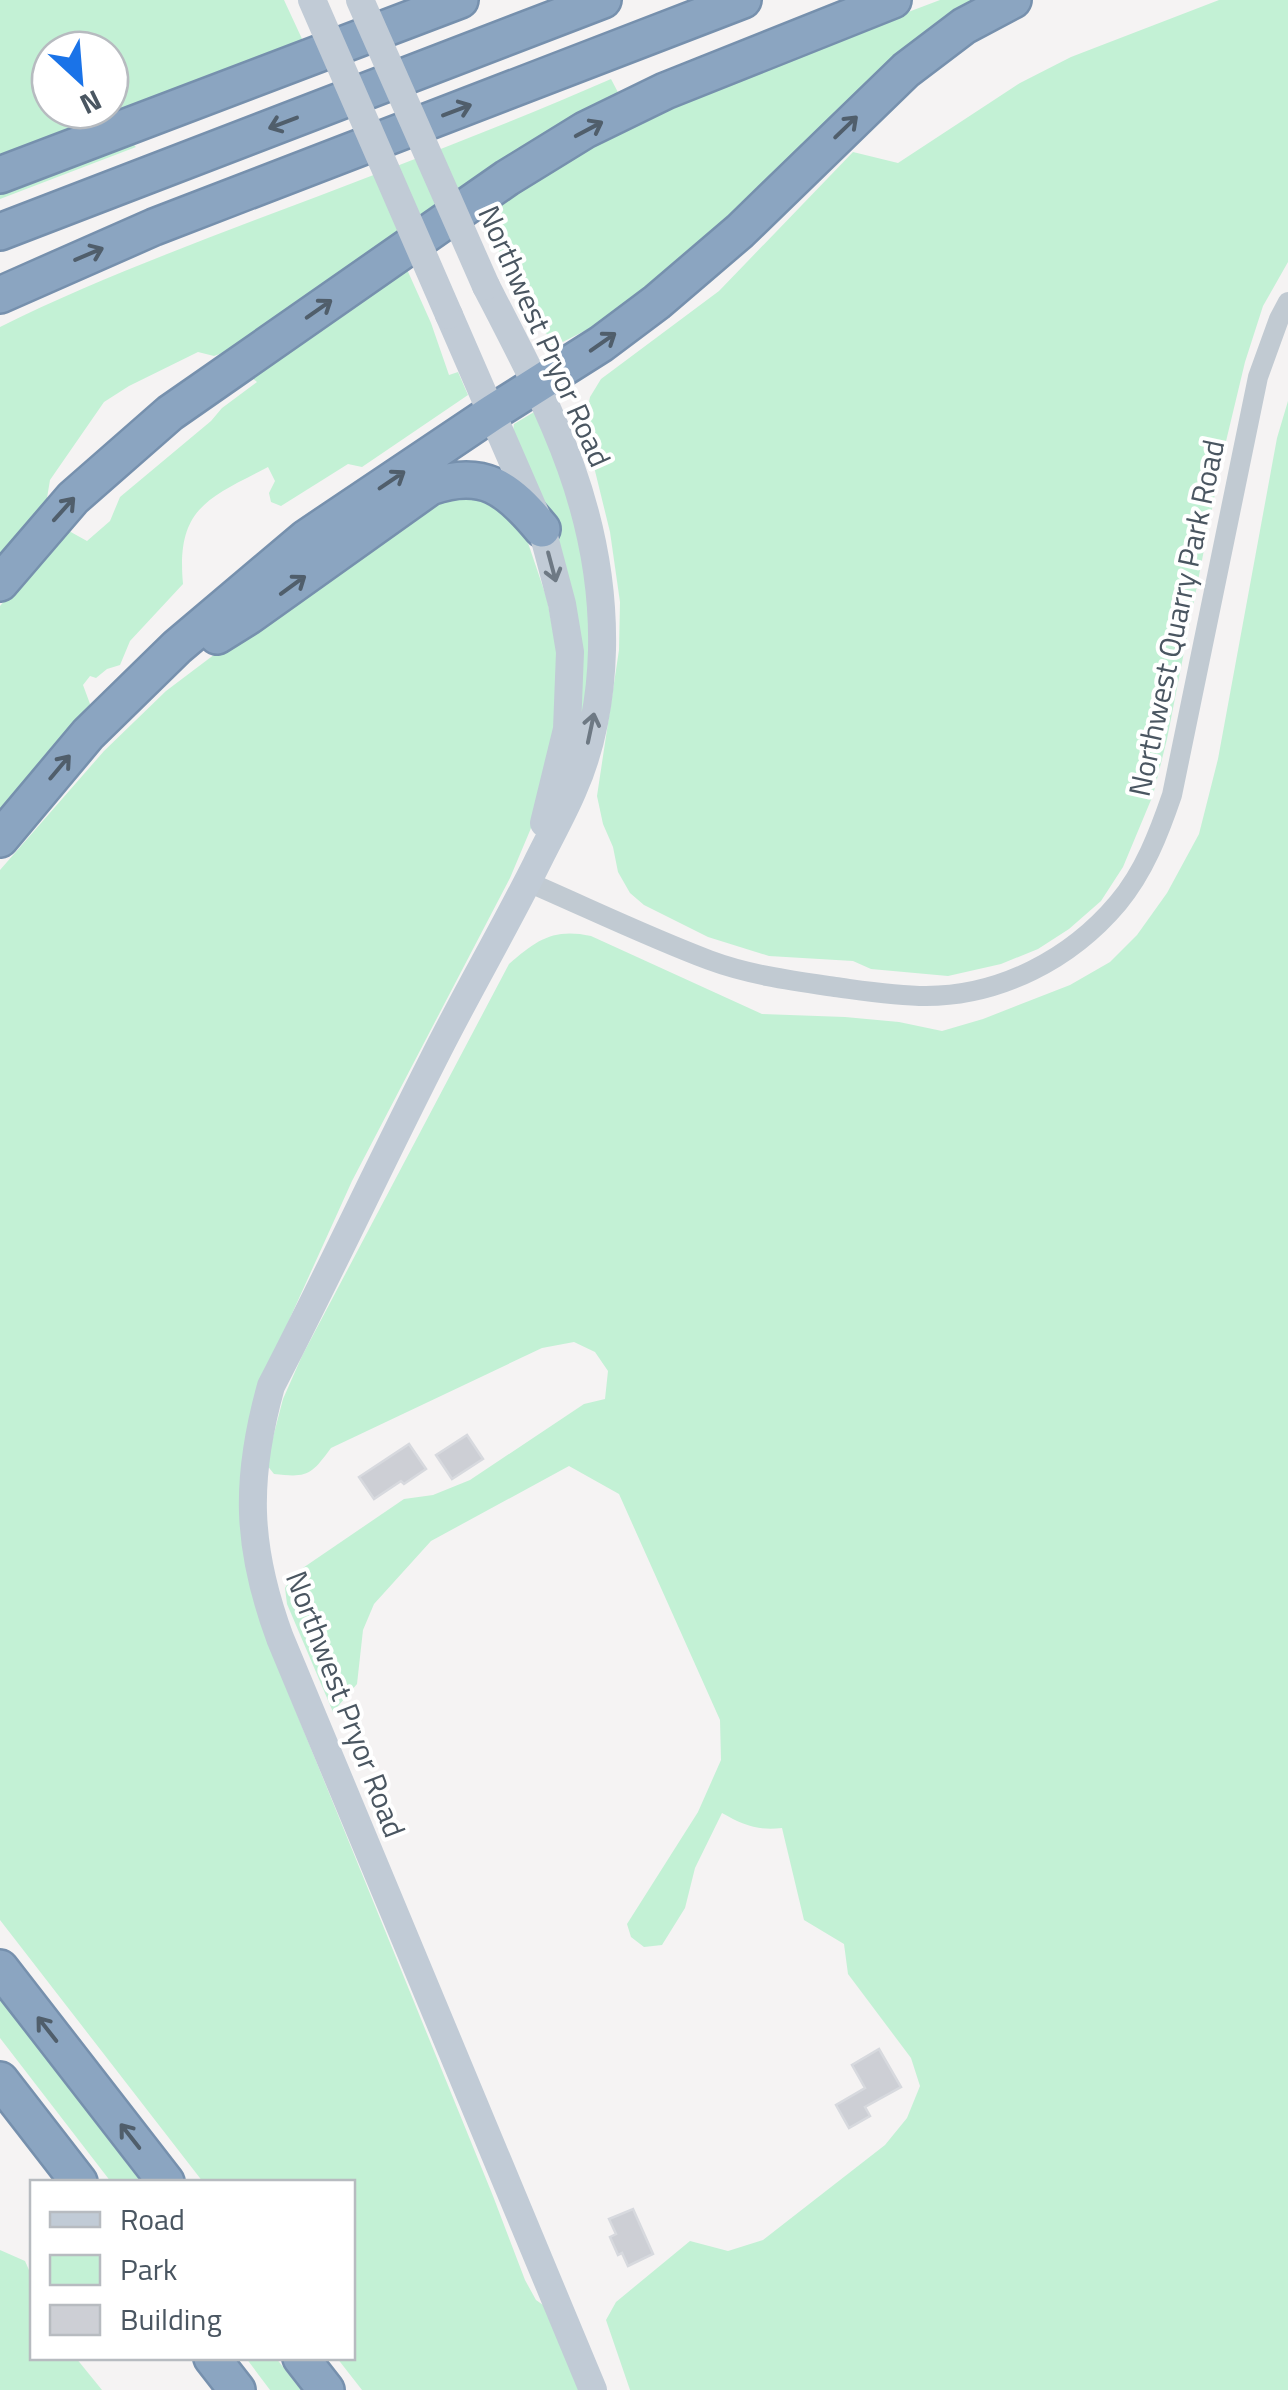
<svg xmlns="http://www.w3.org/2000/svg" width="1288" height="2390" font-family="'Titillium Web',sans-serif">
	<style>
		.green { fill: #c3f1d5; fill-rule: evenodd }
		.building { fill: #cdcfd5; stroke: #d7d9de; stroke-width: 2.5 }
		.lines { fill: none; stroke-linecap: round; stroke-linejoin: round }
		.motorway-casing { stroke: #7690ad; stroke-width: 40 }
		.minor { stroke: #c1cad2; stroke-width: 20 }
		.secondary { stroke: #c1cbd6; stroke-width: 28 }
		.motorway { stroke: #8ba5c1; stroke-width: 35 }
		.secondary-bridge { stroke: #c1cbd6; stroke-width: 28 }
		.oneway { stroke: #505e6b }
		.oneway2 { stroke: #6e7984 }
		.labels { text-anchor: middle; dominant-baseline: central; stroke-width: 8; stroke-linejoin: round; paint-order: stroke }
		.street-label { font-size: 30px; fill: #4a5661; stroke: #fff }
	</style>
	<rect width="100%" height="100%" fill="#f5f3f3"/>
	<path class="green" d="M0,0H284L303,41L0,160ZM50,50H110V110H50Z
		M940,0H975L926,35L735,218L610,318L553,347L532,304L523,293L522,286L520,291L511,278L481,212C618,112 783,60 940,0Z
		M1219,0H1288V262L1263,306L1245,362L1222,458L1167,739L1153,795L1123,867L1101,901L1069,929L1038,949L1001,964L948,976L871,969L853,961L769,956L708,937L644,905L630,893L618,872L613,847L603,824L597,796L619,650L620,602L610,532L584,426L590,397L601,379L719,291L853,152L898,163L1020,83L1071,57Z
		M611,79L622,100L259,340L214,356L198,352L129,386L104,402L50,480L47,498L49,509L0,570V327C82,286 169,253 255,220C374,175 494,130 611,79Z
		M129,140L136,147L0,199V189Z
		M405,265L431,323L449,375L458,372L468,395L362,467L348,464L281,506L271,502L269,493L275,481L268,467C208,498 176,508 183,584L130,641L120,665L107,669L96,678L90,676L83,685L93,712L0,824V606L48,551L69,531L87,541L110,521L120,497L211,421L222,408L257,382L252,378Z
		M1288,401V2390H630L606,2320L616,2302L690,2241L728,2251L763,2240L885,2145L907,2118L920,2086L911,2058L848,1974L844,1944L804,1920L782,1828C758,1831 743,1825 722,1813L695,1868L685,1908L662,1945L644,1947L631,1937L627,1924L698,1812L721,1760L720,1720L619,1494L569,1466L431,1541L374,1604L363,1630L357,1684L333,1712L287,1604L285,1588L294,1574L404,1499L433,1495L470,1480L584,1404L605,1399L608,1371L595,1352L574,1342L542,1348L331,1448C311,1475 308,1478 274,1474L266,1464L283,1399L302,1356L509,964C537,940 553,928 591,936L762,1014L845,1017L899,1022L942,1031L983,1019L1070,985L1110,962L1137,935L1167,893L1199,834L1218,759L1277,438Z
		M534,412L536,413L580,523L593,654L573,766L557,531L513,431L514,424Z
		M453,489L498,501L523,528L547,599L558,658L557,710L547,766L534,821L510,878L352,1181L262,1380L248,1425L277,1665L493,2196L525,2280L536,2300L553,2312L583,2390H362L337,2358H352V2182H203L0,1920V870L104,751L166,691L219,651Z
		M0,1999L141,2182H111L0,2038Z
		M0,2250L25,2261L32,2277V2358H76L102,2390H0Z
		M246,2358H276L301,2390H270Z"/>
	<path class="building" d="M467,1435L483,1459L452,1479L436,1455Z
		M409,1444L426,1469L404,1484L401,1481L374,1499L359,1477Z
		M879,2049L901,2087L865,2107L870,2116L849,2128L836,2105L865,2088L852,2065Z
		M633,2209L653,2254L628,2266L622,2253L618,2255L610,2237L616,2234L609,2219Z"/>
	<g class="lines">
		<defs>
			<path id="motorway" d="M0,175L460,0
				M0,232L603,0
				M0,295L154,227L743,0
				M0,583L73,498L170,413L507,178L585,130L665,91L893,0
				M217,636L249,616L430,487C483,468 508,488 542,529
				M0,839L88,734L177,647L306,538L492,413L601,344L657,302L740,231L906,70L964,26L1013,0
				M0,1968L166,2182
				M0,2080L79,2182
				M212,2358L237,2390
				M301,2358L326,2390"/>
		</defs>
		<use href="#motorway" class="motorway-casing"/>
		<path class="minor" d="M528,882C588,908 648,937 709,960C749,975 794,981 835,987C865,991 896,996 926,996C1000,996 1071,959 1118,903C1144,872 1159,833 1172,795L1258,377L1279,319L1288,302"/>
		<path class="secondary" d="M486,286C548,406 605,510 602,650C601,696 592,748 573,790C562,816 548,840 536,865C503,931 466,994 433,1060C378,1168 327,1278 271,1386C245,1479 246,1546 280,1638L593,2390
			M449,315L542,529L562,604L570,652L567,729L544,823"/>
		<use href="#motorway" class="motorway"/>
		<path class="secondary-bridge" d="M312,0L449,315
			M360,0L486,286"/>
	</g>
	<defs><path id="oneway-shaft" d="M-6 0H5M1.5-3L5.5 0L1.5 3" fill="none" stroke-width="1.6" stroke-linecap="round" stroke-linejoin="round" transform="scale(2.5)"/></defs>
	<g class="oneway">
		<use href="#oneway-shaft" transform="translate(457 110) rotate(-21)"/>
		<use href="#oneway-shaft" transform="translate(283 123) rotate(159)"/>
		<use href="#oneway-shaft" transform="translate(846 127) rotate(-44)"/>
		<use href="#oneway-shaft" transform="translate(589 129) rotate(-28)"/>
		<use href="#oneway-shaft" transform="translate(89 254) rotate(-23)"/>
		<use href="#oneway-shaft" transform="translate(319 309) rotate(-35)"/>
		<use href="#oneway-shaft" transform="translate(603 342) rotate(-35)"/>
		<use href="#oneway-shaft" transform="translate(392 480) rotate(-34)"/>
		<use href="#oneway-shaft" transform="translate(64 509) rotate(-48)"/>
		<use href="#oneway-shaft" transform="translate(293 585) rotate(-36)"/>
		<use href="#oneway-shaft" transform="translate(60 767) rotate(-50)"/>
		<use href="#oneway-shaft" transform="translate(47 2029) rotate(-128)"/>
		<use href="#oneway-shaft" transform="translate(130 2136) rotate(-128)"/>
	</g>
	<g class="oneway2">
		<use href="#oneway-shaft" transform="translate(552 567) rotate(75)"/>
		<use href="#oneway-shaft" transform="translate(591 728) rotate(-78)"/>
	</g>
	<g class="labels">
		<g class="street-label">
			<text transform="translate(545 336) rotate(66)">Northwest Pryor Road</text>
			<text transform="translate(1176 618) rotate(-78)">Northwest Quarry Park Road</text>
			<text transform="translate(346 1704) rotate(69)">Northwest Pryor Road</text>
		</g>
	</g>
	<rect x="30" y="2180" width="325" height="180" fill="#ffffff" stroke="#b7bbc0" stroke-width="2.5"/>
	<rect x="50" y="2212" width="50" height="15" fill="#c1cbd6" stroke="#b7bbc0" stroke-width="2.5"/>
	<text x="120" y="2230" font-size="30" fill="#4a5661">Road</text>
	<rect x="50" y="2255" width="50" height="30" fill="#c3f1d5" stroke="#b7bbc0" stroke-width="2.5"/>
	<text x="120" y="2280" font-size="30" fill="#4a5661">Park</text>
	<rect x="50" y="2305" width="50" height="30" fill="#cdcfd5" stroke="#b7bbc0" stroke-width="2.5"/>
	<text x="120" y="2330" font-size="30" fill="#4a5661">Building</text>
	<g transform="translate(80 80) rotate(154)"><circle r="48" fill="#ffffff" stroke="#b7bbc0" stroke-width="2.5"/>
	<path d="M0-8L18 38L0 25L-18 38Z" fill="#1a73e8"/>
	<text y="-15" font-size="28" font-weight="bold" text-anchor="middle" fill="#4a5661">N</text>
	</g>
</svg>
